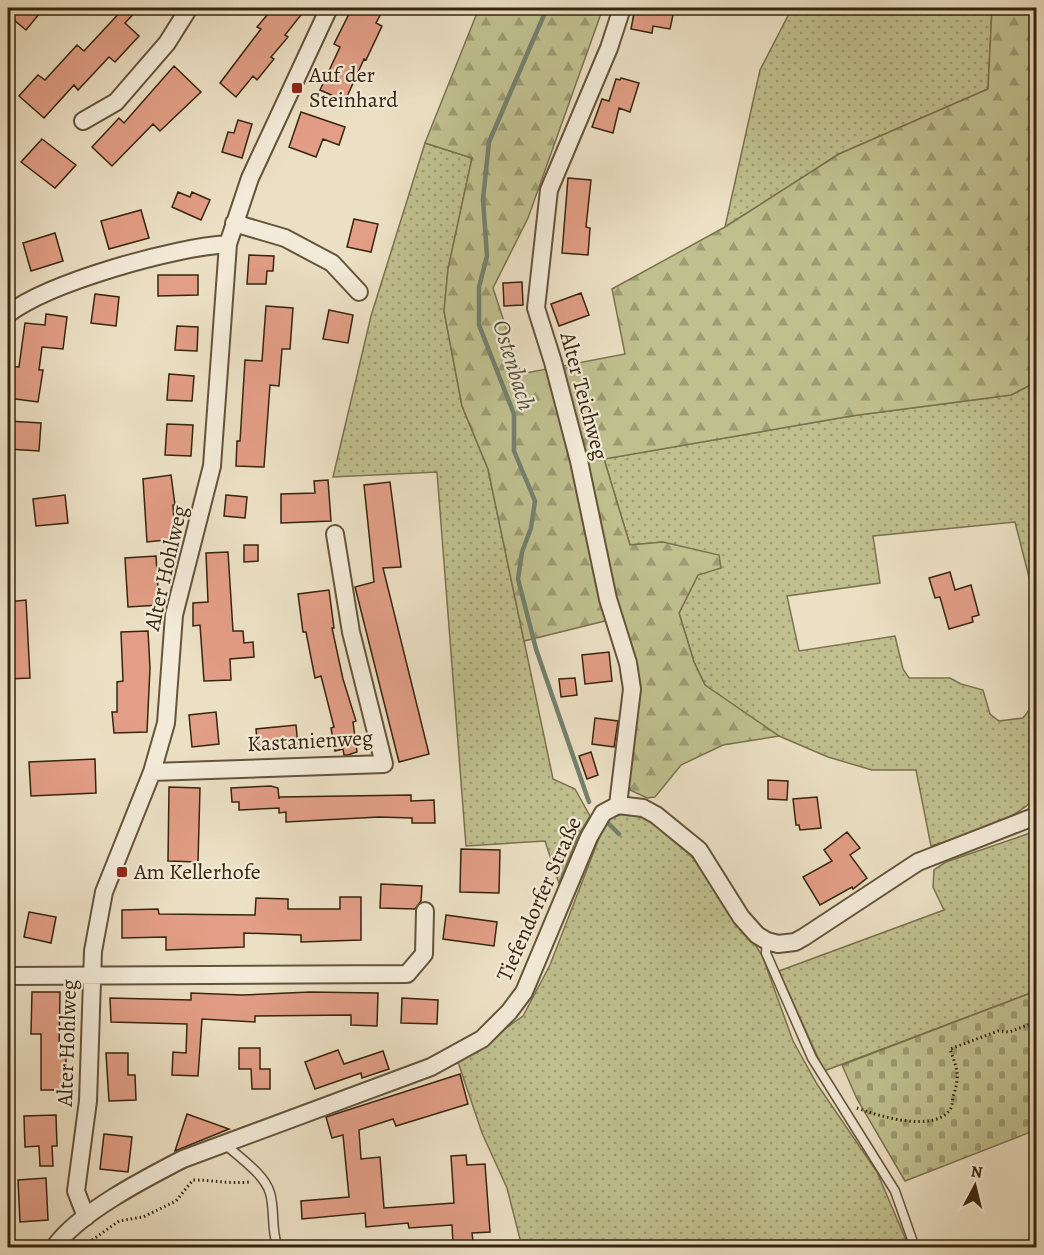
<svg xmlns="http://www.w3.org/2000/svg" width="1044" height="1255" font-family="Alegreya,serif">
	<style>
		.grass { fill: url(#grass-dots); stroke: #7b724e; stroke-width: 1.5 }
		.forest { fill: url(#forest-firs); stroke: #7b724e; stroke-width: 1.5 }
		.cemetery { fill: url(#cemetery-stones); stroke: #7b724e; stroke-width: 1.5 }
		.lines { fill: none; stroke-linecap: round; stroke-linejoin: round }
		.stream { stroke: #72816e; stroke-width: 4.5 }
		.building { fill: #e29e86; stroke: #36250d; stroke-width: 1.5 }
		.service-casing { stroke: #64543b; stroke-width: 11 }
		.minor-casing { stroke: #64543b; stroke-width: 20 }
		.path { stroke: #36250d; stroke-width: 3; stroke-dasharray: 1.5 3; stroke-linecap: butt }
		.service { stroke: #f3ebd9; stroke-width: 8 }
		.minor { stroke: #f3ebd9; stroke-width: 16 }
		.poi-dot { fill: #8f2418; stroke: #f3ebd9; stroke-width: 2 }
		.labels { text-anchor: middle; dominant-baseline: central; stroke-width: 4.5; stroke-linejoin: round; paint-order: stroke }
		.poi-label { font-size: 22px; fill: #36250d; stroke: #f3ebd9; text-anchor: start }
		.street-label { font-size: 22px; fill: #36250d; stroke: #f3ebd9 }
		.water-label { font-size: 24px; font-style: italic; fill: #54533d; stroke: #f3ebd9 }
	</style>
	<defs>
		<pattern id="grass-dots" width="8" height="8" patternUnits="userSpaceOnUse" patternTransform="scale(1.5)"><rect width="8" height="8" fill="#c0c08f"/><path d="M2 2h.1M6 6h.1" fill="none" stroke="#9d9c73" stroke-width="1.8" stroke-linecap="round"/></pattern>
		<pattern id="forest-firs" width="22" height="20" patternUnits="userSpaceOnUse" patternTransform="scale(1.5)"><rect width="22" height="20" fill="#c0c08f"/><path d="M5 1l3.5 6h-7zM16 11l3.5 6h-7z" fill="#9d9c73"/></pattern>
		<pattern id="cemetery-stones" width="16" height="16" patternUnits="userSpaceOnUse" patternTransform="scale(1.5)"><rect width="16" height="16" fill="#c0c08f"/><path d="M2 7V4a2 2 0 0 1 4 0v3zM10 15v-3a2 2 0 0 1 4 0v3z" fill="#9d9c73"/></pattern>
	</defs>
	<rect width="100%" height="100%" fill="#ece0c4"/>
	<filter id="stains"><feTurbulence type="fractalNoise" baseFrequency=".00333" numOctaves="4"/><feColorMatrix values="0 0 0 0 .2 0 0 0 0 .09 0 0 0 0 .02 0 0 0 .5 -.17"/></filter>
	<radialGradient id="worn" r=".72"><stop offset=".6" stop-color="#630" stop-opacity="0"/><stop offset="1" stop-color="#630" stop-opacity=".3"/></radialGradient>
	<path class="grass" d="M792,8H992L988,89L839,154L725,227L760,70Z
		M425,143L472,158L448,269L444,311L462,406L488,469L553,779L575,789L590,816L577,838L559,883L545,841L466,846L437,472L333,477L371,316Z
		M1036,382V588L1031,585L1015,522L873,536L880,583L787,596L799,651L895,636L903,669L909,678H950L961,684L983,690L990,714L999,721L1023,718L1030,709L1036,707V798C1007,825 969,833 931,846L916,770H872L828,757L779,736L737,709L705,685L694,662L679,613L698,575L663,542L630,545L604,459L851,416L1011,395Z
		M622,814H636L657,826L689,854L706,872L762,955L793,1041L817,1084L877,1172L909,1247H522L507,1188L482,1133L458,1062L523,1016L550,965L603,828L611,818Z
		M1036,831V991L824,1071L779,971L944,910L933,887L934,870L946,862Z"/>
	<path class="forest" d="M479,8H603L528,218L493,288L521,374L625,354L612,289L725,227L839,154L988,89L992,8H1036V382L1011,395L851,416L604,459L630,545L663,542L719,555L721,568L698,575L679,613L694,662L705,685L779,736L723,745L681,765L655,797L647,798L630,790L627,778L637,680L613,619L524,641L488,469L462,406L444,311L448,269L472,158L425,143Z"/>
	<path class="cemetery" d="M1036,991V1130L905,1181L857,1099L842,1065Z"/>
	<g class="lines">
		<path class="stream" d="M547,8L489,142L483,199L487,256L479,287V325L514,414V451L535,501L531,528L522,552L518,579L536,649L589,802
			M605,820L619,834"/>
	</g>
	<path class="building" d="M13,8H44L26,30L8,15Z
		M124,8H139L125,23L139,36L115,62L109,57L78,90L74,85L44,118L19,96L38,75L45,80L77,45L84,51Z
		M273,8H292L301,15L285,35L288,37L271,57L274,59L257,80L253,76L236,97L220,83L261,29L257,27Z
		M352,8H384L376,23L382,26L366,60L364,59L345,101L320,90L340,47L334,44Z
		M635,8L652,12V8L674,10L670,29L653,26L652,33L631,29Z
		M174,66L201,92L160,131L153,124L112,166L92,147L119,118L124,123Z
		M621,78L639,83L630,112L619,108L613,133L592,127L602,99L609,101L616,79L620,80Z
		M301,112L345,127L339,145L323,139L316,157L289,147Z
		M238,120L252,124L242,158L222,152L228,132L234,133Z
		M42,139L76,165L55,188L21,162Z
		M568,178L591,180L586,227L590,228L588,255L562,253Z
		M178,192L190,197L192,192L210,200L201,220L172,207Z
		M141,210L149,238L109,249L101,221Z
		M354,219L378,224L371,252L347,247Z
		M55,233L63,261L31,271L23,243Z
		M249,255L274,256L273,271H267L266,284H247Z
		M158,275H198V295L158,296Z
		M522,282L523,305L504,306L503,283Z
		M581,293L589,315L559,326L551,304Z
		M95,294L119,297L116,326L91,323Z
		M266,306L293,308L290,349H282L279,386L270,385L264,467L236,466L237,441H240L245,360L262,361Z
		M329,310L353,315L348,343L323,339Z
		M46,314L67,317L63,349L42,347L39,370H43L38,402L8,398V366L19,367L25,323L45,325Z
		M177,326L198,327L197,351L175,350Z
		M169,374L194,376L192,401L167,400Z
		M8,421L41,423L39,451L8,449Z
		M167,424L193,425L191,456L165,455Z
		M171,475L175,505H173L175,539L147,542L143,479Z
		M328,480L331,521L281,523V494L315,493L314,481Z
		M390,482L401,567L383,568L429,754L399,762L355,587L374,582L364,485Z
		M65,495L68,523L36,526L33,499Z
		M226,495L247,497L245,518L224,516Z
		M244,545H258V561L244,562Z
		M228,552L233,631H243L244,643L253,642L254,657L230,659L231,680L204,681L200,625L193,626V603L208,602L206,553Z
		M156,556L159,605L128,607L125,558Z
		M950,572L955,590L971,585L979,615L972,617L973,622L949,629L940,597L935,598L929,578Z
		M329,590L334,628H332L343,679L356,721L353,722L357,752L348,755H344L343,749L335,751L331,728L334,727L321,676L315,678L306,632H303L298,594Z
		M26,600L30,678L8,679V602Z
		M148,631L150,668L147,732L114,733L112,712H117V682L123,681L121,632Z
		M609,652L612,681L585,684L582,655Z
		M575,678L577,695L561,697L559,679Z
		M216,712L219,744L192,747L189,715Z
		M595,718L618,721L614,747L592,744Z
		M296,725L298,746L258,750L256,729Z
		M591,752L598,775L587,779L579,756Z
		M95,759L96,793L31,796L29,762Z
		M768,780L788,781L787,800L768,799Z
		M271,786L278,788L279,799V797L411,795V801L434,800L435,823H412V818L379,817L286,822V812L279,813V808L239,810V802H232L231,788Z
		M169,787L200,788L198,862L168,861Z
		M817,797L821,828L800,830L799,825H796L793,799Z
		M847,832L860,848L850,855L867,878L853,889L852,887L820,905L803,877L832,861L824,850Z
		M461,849L500,850L499,893L460,892Z
		M381,884L422,886L421,901L415,909L380,908Z
		M340,897H361V940L301,942V935L244,933V947L166,950V937L122,938V910L158,909L159,914L255,915L256,898L288,899V909H340Z
		M29,912L56,917L51,943L24,937Z
		M446,915L497,922L494,946L443,939Z
		M32,992H60L59,1052H66V1090H41V1034H31Z
		M310,992L378,993L377,1026L351,1025V1015L255,1016V1022L202,1019L198,1076L172,1075L173,1052L186,1053L187,1024L111,1022L110,998L191,1000V993L242,995Z
		M402,998L438,1000L437,1024L401,1023Z
		M239,1048H260V1069H270V1089H252L251,1069H239Z
		M338,1050L344,1064L383,1051L389,1069L362,1078L361,1073L315,1089L305,1062Z
		M106,1053H128V1075H135L136,1100L109,1101Z
		M460,1074L468,1104L396,1126L393,1119L359,1130L361,1159L380,1157L384,1208L454,1203L451,1156L466,1155L467,1165L485,1164L490,1232L472,1233L473,1241L453,1243L452,1225L409,1228L408,1223L366,1227L365,1213L302,1219L301,1201L349,1197L343,1135L332,1138L326,1117Z
		M187,1114L229,1129L175,1151Z
		M56,1115L57,1146H52L53,1166H40L39,1146L25,1147L24,1116Z
		M104,1134L132,1137L128,1172L100,1169Z
		M46,1178L48,1220L20,1222L18,1180Z"/>
	<g class="lines">
		<defs>
			<path id="service" d="M767,941L766,953L812,1058L895,1191L915,1248
				M224,1143C238,1157 264,1173 270,1193C275,1210 271,1228 277,1245L280,1248"/>
			<path id="minor" d="M83,121L116,102L167,43L189,8
				M234,223L285,238L332,263L359,292
				M8,314C50,282 175,247 228,244
				M152,772L384,764L351,632L335,534
				M618,805L632,689L628,663L608,599L579,461L553,362L536,308L549,190L609,48L622,8
				M8,976L407,974L424,954L425,911
				M86,1217L76,1191L88,1101L93,951L104,892L152,772L166,723L174,615L212,466L228,244L250,178L329,8
				M54,1248C76,1214 146,1178 183,1159L431,1067L482,1039L509,1012L524,992L589,837L603,813L618,805L643,808L656,815L699,850L741,917L757,935L767,941L778,944L795,942L804,937L918,862L1036,816"/>
		</defs>
		<use href="#service" class="service-casing"/>
		<use href="#minor" class="minor-casing"/>
		<path class="path" d="M857,1108C878,1116 936,1134 951,1108C953,1103 952,1098 954,1094C960,1074 957,1069 950,1049L998,1031L1009,1032L1036,1022
			M81,1248L119,1221L143,1217L176,1201L193,1180C213,1180 229,1184 249,1182"/>
		<use href="#service" class="service"/>
		<use href="#minor" class="minor"/>
	</g>
	<g class="poi-dot">
		<rect x="291" y="82" width="12" height="12" rx="3"/>
		<rect x="116" y="866" width="12" height="12" rx="3"/>
	</g>
	<g class="labels">
		<g class="poi-label">
			<text x="309" y="75">Auf der<tspan x="309" dy="25">Steinhard</tspan></text>
			<text x="134" y="872">Am Kellerhofe</text>
		</g>
		<g class="street-label">
			<text transform="translate(584 396) rotate(75)">Alter Teichweg</text>
			<text transform="translate(166 568) rotate(-77)">Alter Hohlweg</text>
			<text transform="translate(310 741) rotate(-3)">Kastanienweg</text>
			<text transform="translate(539 899) rotate(-66)">Tiefendorfer Straße</text>
			<text transform="translate(67 1043) rotate(-88)">Alter Hohlweg</text>
		</g>
		<g class="water-label">
			<text transform="translate(514 365) rotate(73)">Ostenbach</text>
		</g>
	</g>
	<rect width="1044" height="1255" fill="none" stroke="#ece0c4" stroke-width="30"/>
	<rect x="9" y="9" width="1026" height="1237" fill="none" stroke="#36250d" stroke-width="3"/>
	<rect x="15" y="15" width="1014" height="1225" fill="none" stroke="#36250d" stroke-width="1.5"/>
	<g transform="translate(975 1186) rotate(7)" stroke="#f3ebd9" stroke-width="4.5" paint-order="stroke">
	<path d="M0-4.5L10 22L0 15L-10 22Z" fill="#36250d"/>
	<text y="-9" font-size="16" font-weight="bold" text-anchor="middle" fill="#36250d">N</text>
	</g>
	<rect width="100%" height="100%" filter="url(#stains)"/>
	<rect width="100%" height="100%" fill="url(#worn)"/>
</svg>
